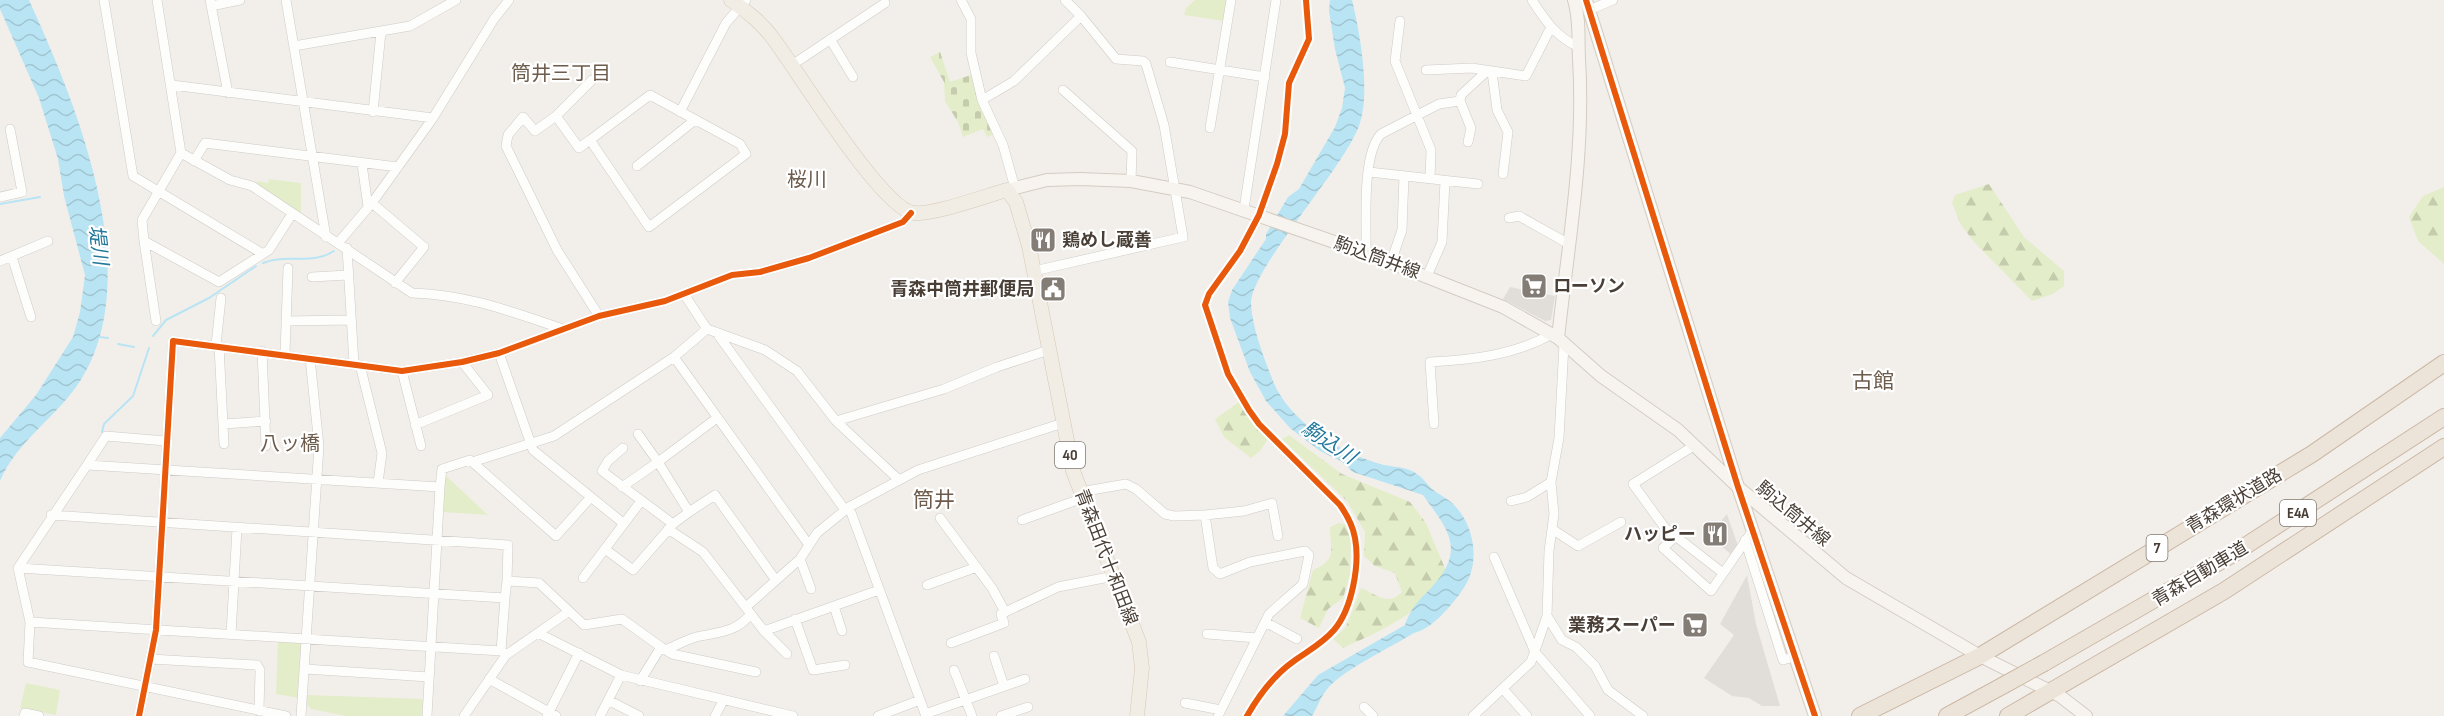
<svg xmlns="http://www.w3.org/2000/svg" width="2444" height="716" font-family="'Sofia Sans Condensed','Noto Sans JP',sans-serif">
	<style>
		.green { fill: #e4edc9 }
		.forest { fill: url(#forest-firs) }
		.cemetery { fill: url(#cemetery-stones) }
		.parking { fill: #e1deda }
		.water { fill: url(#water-waves) }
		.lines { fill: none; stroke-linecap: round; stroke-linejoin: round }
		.stream { stroke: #b9e4f3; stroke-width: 2 }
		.street-casing { stroke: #cecbc7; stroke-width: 10 }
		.secondary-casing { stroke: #d3ccc2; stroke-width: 14 }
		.primary-casing { stroke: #d6c8b7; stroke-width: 15 }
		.highway-casing { stroke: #ccb8a5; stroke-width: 18 }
		.street { stroke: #fdfdfc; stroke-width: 9 }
		.secondary { stroke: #f7f4ef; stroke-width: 12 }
		.primary { stroke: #f1ece4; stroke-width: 14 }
		.highway { stroke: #ede4d9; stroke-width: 16 }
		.highway-bridge-casing { stroke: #ccb8a5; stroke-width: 18; stroke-linecap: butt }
		.highway-bridge { stroke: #ede4d9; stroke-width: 16 }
		.cycleway-casing { stroke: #fff; stroke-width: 10 }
		.cycleway { stroke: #e8590c; stroke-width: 6 }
		.labels { text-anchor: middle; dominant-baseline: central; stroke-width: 4.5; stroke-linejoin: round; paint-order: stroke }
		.shield { fill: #fff; stroke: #807972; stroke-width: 1.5 }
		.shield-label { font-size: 16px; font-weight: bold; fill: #493f36 }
		.poi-label { font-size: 18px; font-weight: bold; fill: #493f36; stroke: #fff; text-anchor: end }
		.street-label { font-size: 18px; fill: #493f36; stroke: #fff }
		.neighbourhood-label { font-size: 20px; fill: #6d5b4c; stroke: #fff }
		.water-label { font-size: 20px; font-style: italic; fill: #22799b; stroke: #fff }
		.quarter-label { font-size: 21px; fill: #6d5b4c; stroke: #fff }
	</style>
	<defs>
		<pattern id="forest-firs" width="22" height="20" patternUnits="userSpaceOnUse" patternTransform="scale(1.5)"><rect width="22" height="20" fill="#e4edc9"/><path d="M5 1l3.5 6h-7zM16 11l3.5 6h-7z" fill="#c5ccad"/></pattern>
		<pattern id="cemetery-stones" width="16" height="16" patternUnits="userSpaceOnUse" patternTransform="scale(1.5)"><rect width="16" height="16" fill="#e4edc9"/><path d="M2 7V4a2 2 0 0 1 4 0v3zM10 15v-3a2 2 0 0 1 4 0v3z" fill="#c5ccad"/></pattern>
		<pattern id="water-waves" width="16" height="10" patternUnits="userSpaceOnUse" patternTransform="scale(1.5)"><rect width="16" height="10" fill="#b9e4f3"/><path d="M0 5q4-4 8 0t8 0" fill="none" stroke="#a1c5d1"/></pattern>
	</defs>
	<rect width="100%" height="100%" fill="#f2efeb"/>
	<path class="green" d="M1195,0H1227L1224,21L1184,15L1186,8Z
		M269,179L301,183V216L257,184V181L268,183Z
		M444,474L488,515L443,512Z
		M278,640L299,642L303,645L299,698L276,694Z
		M26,683L60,690L56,715L20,708Z
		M307,695L423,699L422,716H346L311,709L307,705Z"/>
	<path class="forest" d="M1989,184L2024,237L2064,271V286L2053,294L2032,301L1975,243L1961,225L1952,203L1955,195Z
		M2444,187V264L2418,241L2409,217L2423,196Z
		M1239,402L1268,439L1260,451L1251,458L1224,437L1215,419Z
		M1289,435L1342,474L1410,502L1426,523L1447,573C1424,612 1383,630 1343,648L1333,639L1346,627L1361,588C1377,594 1387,607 1402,592L1395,573L1375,566L1364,556L1365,532L1347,501L1282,439Z
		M1339,523L1347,525L1351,541L1350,575L1343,598L1328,609L1319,628L1300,618L1313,570C1338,558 1330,551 1330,527Z"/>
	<path class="cemetery" d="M940,52L950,82L971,75L981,106L995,134L987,137L983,129L963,137L958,122L945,101L944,82L930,57Z"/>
	<path class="parking" d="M1510,287L1555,296L1551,320L1545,321L1503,299Z
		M1727,514L1738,546L1732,555L1720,545L1724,538L1722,528L1711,521H1721Z
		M1747,575L1756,624L1780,706H1762L1749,698L1732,696L1704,678L1734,635L1720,624Z"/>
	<path class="water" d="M0,0H29C76,103 146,272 82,378C59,416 18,439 0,481V438L36,395L73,337L80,312L85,275L64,196L58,159L39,98L0,9Z
		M1330,0H1352C1360,33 1371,94 1359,126C1343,169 1251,269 1251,303C1252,328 1264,358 1273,381C1289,421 1338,451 1377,463C1388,467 1402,466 1412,471C1422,476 1425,482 1432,489C1439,495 1448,498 1454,505C1476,527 1481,567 1461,592C1450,607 1432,629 1414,633C1390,648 1346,668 1328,688C1320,697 1318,707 1312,716H1283L1318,675L1405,625C1410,609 1419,600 1431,588C1467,550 1448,530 1423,495L1353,472L1341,461L1320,451L1290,428L1266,401L1250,372L1230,318L1228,302L1232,290L1266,239V234L1288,197L1299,189L1335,127L1342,108L1345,88L1335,49L1329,11Z"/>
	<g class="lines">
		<path class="stream" d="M0,204L40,197
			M263,263C286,253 311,266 334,251
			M153,336L166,320L209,298L256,266
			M99,337L108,338
			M118,344L134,347
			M102,432L104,424L133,396L149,348"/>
		<defs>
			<path id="street" d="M104,0L133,176L263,254
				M157,0L181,153L142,220L144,241L219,282L269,250L292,214
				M210,0L228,93
				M286,0L326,237
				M961,0L971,19V53L982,100L1003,145L1015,188
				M1532,0C1544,19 1557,38 1579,47
				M211,6L240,0
				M1589,10L1613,0
				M1400,21L1395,61L1431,150L1430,179
				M830,39L853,77
				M294,46L410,26L456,0
				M1170,62L1265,77
				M792,65L885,3
				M1426,70L1472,68L1526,76L1551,27
				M1492,72L1497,110L1508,132L1503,174
				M592,80L556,116L535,131L523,117L508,135L506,146L557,250L599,316
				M172,85L433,118
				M1063,90L1132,151L1131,181
				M982,100L1014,81L1081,16L1065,0
				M1460,101L1461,95L1486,72
				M373,112L381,32
				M680,112L726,23L746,0
				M556,116L579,148L590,140L649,227L746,154L740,144L650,95L590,140
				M1210,128L1231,0
				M181,153L230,180L252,186L412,293C469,295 509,311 563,329
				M194,161L205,143L398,167
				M362,164L368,207
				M637,166L695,120
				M1369,172L1478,184
				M0,197L22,192L10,129
				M372,203L424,247L395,283
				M1244,209L1276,0
				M1509,218L1519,216L1569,244
				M144,241L156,321
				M338,243L372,203L433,118L494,19L509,0
				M347,248L354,364
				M1366,253C1367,224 1361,155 1381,134L1439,104L1460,101L1471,128L1468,142
				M12,257L31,317
				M0,261L48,241
				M1391,262L1402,230L1404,176
				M1034,271L1183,237L1164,125L1146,64L1143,61L1116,59L1081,16
				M1427,276L1442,242L1445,181
				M312,277L348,275
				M684,294L707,329L765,350L797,371L836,421L899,480
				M286,321L350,320
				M716,332L845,510
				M216,345L221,298
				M219,346L224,444
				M262,351L266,446
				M499,353L533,450L623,523
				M285,354L288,268
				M674,357L809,545
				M360,365L382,453L378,483
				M402,371L421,446
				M836,421L944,389L997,367L1049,350
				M224,424L266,421
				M1434,424L1430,362C1471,360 1515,355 1552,334
				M415,425L488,395L462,362
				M638,434L658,462L717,418
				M1695,445L1633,484L1665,528L1723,573
				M623,448L608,461L602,471L673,524
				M472,462L554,436L674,357L707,329
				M87,465L106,436L166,441
				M440,487L442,469L470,460L556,536L591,497
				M622,487L658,462L689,512L715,495L775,579
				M1080,492L1126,484L1136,489L1165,514L1174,516L1205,515
				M1511,501L1527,497L1551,482
				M849,507L926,716
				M51,515L508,545L507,581
				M940,518L992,588L1005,612
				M1022,520L1083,498
				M668,529L703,552L764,631L787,654
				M1552,529L1578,546L1621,522
				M1675,537L1663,548L1711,591L1753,530
				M1745,540L1783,660L1796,656
				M605,549L633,570L673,524L689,512
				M1494,557L1535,652L1590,716
				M800,559L811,589
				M18,568L505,598L501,651
				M583,578L641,501
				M927,585L977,567
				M505,598L507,581L539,583L584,625L622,619L661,647
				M834,606L842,631
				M746,607L800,559L817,533L849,507L918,470L1063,423
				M1547,616L1562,640L1576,647L1595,666L1608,690L1643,716
				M795,619L813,670L845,665
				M30,622L501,651L505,654
				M1265,622L1297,639
				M764,631L879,590
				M538,633L621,675L793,716
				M231,634L237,528
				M1207,634L1257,638
				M951,643L1004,623L1001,614L1058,587L1114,576
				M665,650C675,646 686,640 696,637C719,632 735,633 751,614
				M994,656L1004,686
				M150,659L257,665L260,670L259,711
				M305,669L429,677
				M954,670L972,716
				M489,679L556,716
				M640,681L661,647L672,654L756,672
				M1503,689L1527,716
				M608,700L639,716
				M1185,703L1221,710
				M1364,707L1373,716
				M925,714L1025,679
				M24,716L25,713L39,716
				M139,716L156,630L173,341L402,371L462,362L499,353L599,316L665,301L732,275L760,272L809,258L903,222L911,213
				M286,716L28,662L30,622L18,568L87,465L440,487L427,716
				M301,716L319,446L310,358
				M464,716L506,655L568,612
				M547,716L579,653
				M600,716L621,675
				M715,716L723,701
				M878,716L920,700
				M1001,716L1028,707
				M1218,716L1269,614L1303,584L1309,555L1305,551L1250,562L1220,574L1213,568L1205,515L1244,511L1272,503L1278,536
				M1473,716L1531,662L1547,616L1549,551L1554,514L1551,482L1559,438L1564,344"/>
			<path id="secondary" d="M1586,0L1738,487L1815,716
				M1007,190L1047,180L1080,179L1131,181L1190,192L1366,253L1503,307L1558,338L1601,376L1678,430L1738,487L1846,578L1980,656L2060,696L2086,716
				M1558,338C1568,245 1585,153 1579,59C1578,39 1580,19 1574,0"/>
			<path id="primary" d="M731,0C746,11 761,22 772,37C796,68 882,210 914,213C934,215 985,196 1007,190L1016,202L1029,246L1073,471L1139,642L1142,668L1137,716"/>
			<path id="highway" d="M2044,663L2233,554L2444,417
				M1860,716L1980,656L2312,454L2444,363
				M1947,716L2004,685
				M2008,716L2224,591L2444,447"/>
		</defs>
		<use href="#street" class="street-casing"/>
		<use href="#secondary" class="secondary-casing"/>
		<use href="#primary" class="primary-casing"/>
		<use href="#highway" class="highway-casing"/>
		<use href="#street" class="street"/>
		<use href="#secondary" class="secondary"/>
		<use href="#primary" class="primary"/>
		<use href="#highway" class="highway"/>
		<defs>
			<path id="highway-bridge" d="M2004,685L2044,663"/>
		</defs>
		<use href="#highway-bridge" class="highway-bridge-casing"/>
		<use href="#highway-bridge" class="highway-bridge"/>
		<defs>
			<path id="cycleway" d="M1586,0L1738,487L1815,716
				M139,716L156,630L173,341L402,371L462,362L499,353L599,316L665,301L732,275L760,272L809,258L903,222L911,213
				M1247,716C1259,695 1274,675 1294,661C1308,651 1323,643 1334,630C1352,609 1360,565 1355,538C1353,526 1347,515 1340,505L1259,424L1249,410L1228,374L1205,305L1209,294L1240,251L1259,215L1277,164L1285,134L1289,83L1309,39L1306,0"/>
		</defs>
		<use href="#cycleway" class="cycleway-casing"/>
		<use href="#cycleway" class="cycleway"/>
	</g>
	<defs>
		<symbol id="restaurant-square" viewBox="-11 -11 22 22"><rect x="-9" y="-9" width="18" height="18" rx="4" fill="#847d75" stroke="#fff"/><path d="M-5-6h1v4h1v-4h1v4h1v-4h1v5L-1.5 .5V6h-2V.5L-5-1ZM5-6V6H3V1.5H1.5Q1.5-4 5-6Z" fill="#fff"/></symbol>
		<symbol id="supermarket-square" viewBox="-11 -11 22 22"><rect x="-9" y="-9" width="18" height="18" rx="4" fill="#847d75" stroke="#fff"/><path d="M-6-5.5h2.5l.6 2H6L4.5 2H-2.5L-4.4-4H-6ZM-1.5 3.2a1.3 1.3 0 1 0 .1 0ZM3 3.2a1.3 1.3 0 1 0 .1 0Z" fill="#fff"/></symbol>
		<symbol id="civic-square" viewBox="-11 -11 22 22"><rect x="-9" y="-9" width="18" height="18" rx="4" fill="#847d75" stroke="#fff"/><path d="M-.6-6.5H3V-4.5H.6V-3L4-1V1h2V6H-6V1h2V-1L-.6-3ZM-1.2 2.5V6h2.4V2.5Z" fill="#fff"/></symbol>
	</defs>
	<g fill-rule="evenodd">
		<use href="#restaurant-square" x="1028" y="225" width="30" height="30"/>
		<use href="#supermarket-square" x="1519" y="271" width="30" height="30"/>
		<use href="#civic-square" x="1038" y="274" width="30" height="30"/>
		<use href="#restaurant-square" x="1700" y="519" width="30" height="30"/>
		<use href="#supermarket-square" x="1680" y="610" width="30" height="30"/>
	</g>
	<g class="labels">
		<g class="shield">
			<rect x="1055" y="442" width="30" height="26" rx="4.5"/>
			<rect x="2280" y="500" width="36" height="26" rx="4.5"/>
			<rect x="2146.5" y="535" width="21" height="26" rx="4.5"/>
		</g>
		<g class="shield-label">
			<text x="1070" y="455">40</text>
			<text x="2298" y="513">E4A</text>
			<text x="2157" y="548">7</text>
		</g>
		<g class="poi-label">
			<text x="1062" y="240" text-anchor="start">鶏めし蔵善</text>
			<text x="1553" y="286" text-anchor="start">ローソン</text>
			<text x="1034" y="289">青森中筒井郵便局</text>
			<text x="1696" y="534">ハッピー</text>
			<text x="1676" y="625">業務スーパー</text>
		</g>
		<g class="street-label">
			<text transform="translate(1377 258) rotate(20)">駒込筒井線</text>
			<text transform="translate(2234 501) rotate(-31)">青森環状道路</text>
			<text transform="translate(1793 514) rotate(40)">駒込筒井線</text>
			<text transform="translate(1106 557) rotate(69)">青森田代十和田線</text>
			<text transform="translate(2200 574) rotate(-31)">青森自動車道</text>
		</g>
		<g class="neighbourhood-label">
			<text x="561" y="74">筒井三丁目</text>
			<text x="807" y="180">桜川</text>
			<text x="290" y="444">八ッ橋</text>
		</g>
		<g class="water-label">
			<text transform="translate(98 245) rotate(83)">堤川</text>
			<text transform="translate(1329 443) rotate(33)">駒込川</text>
		</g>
		<g class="quarter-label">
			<text x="1873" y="381">古館</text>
			<text x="934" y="500">筒井</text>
		</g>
	</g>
</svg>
